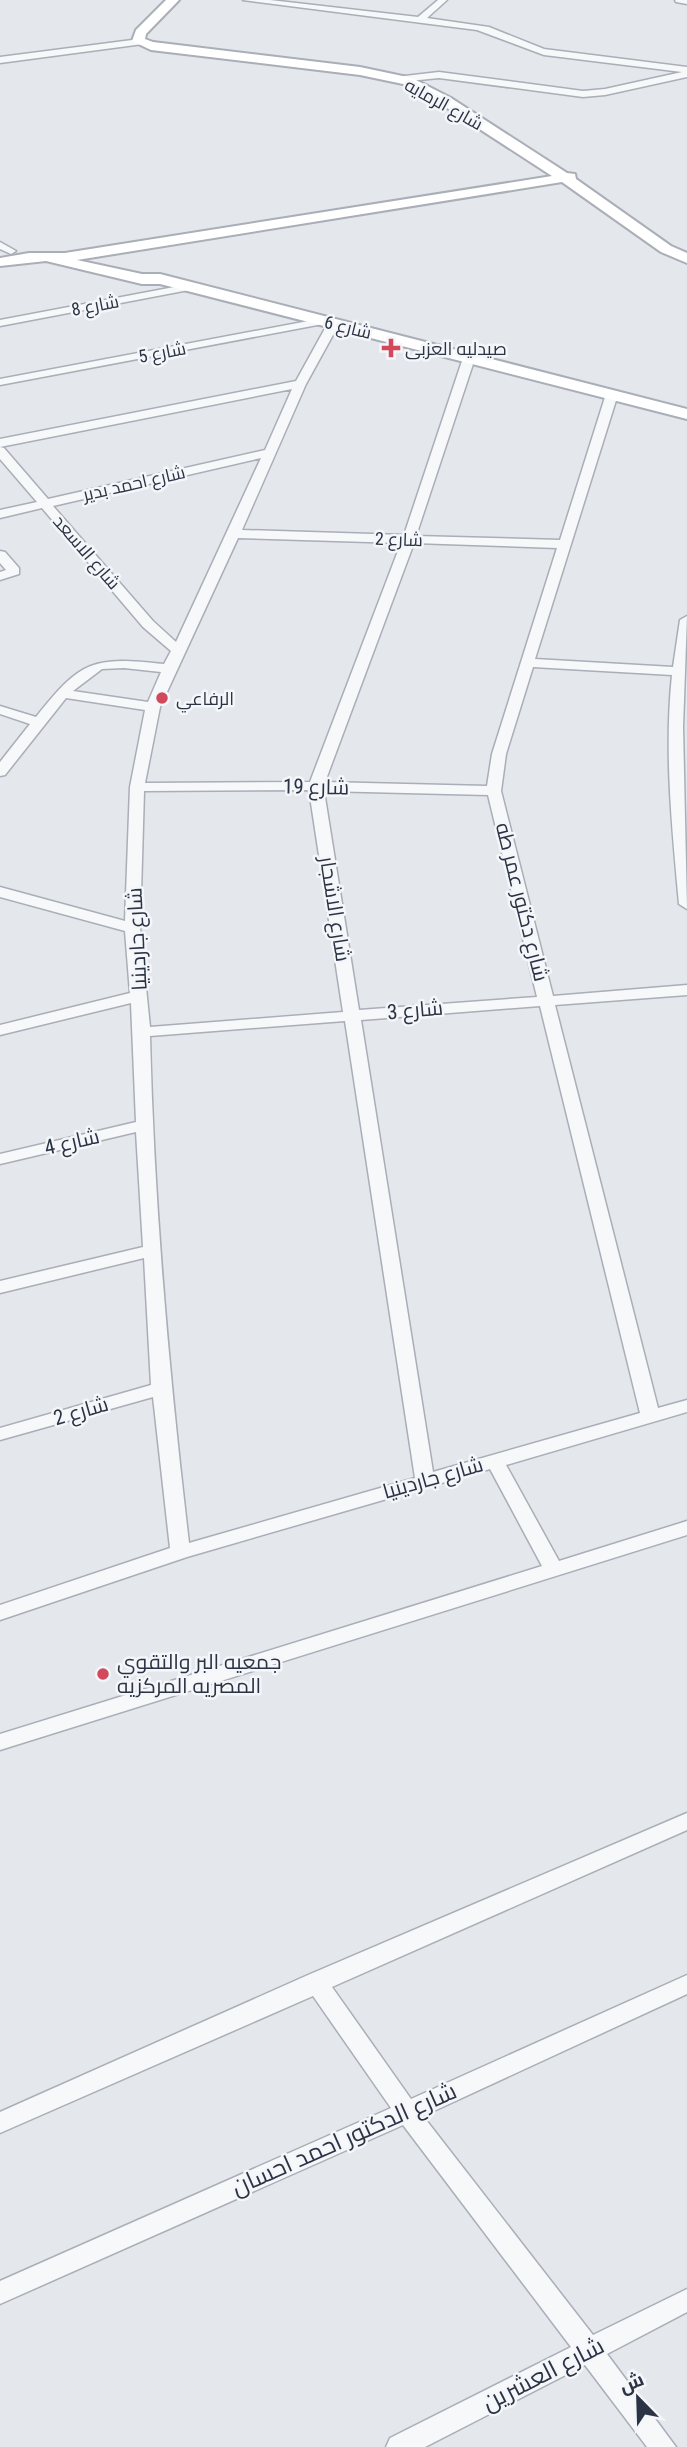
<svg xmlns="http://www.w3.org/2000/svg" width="687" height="2447" font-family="'Roboto Condensed',Cairo,sans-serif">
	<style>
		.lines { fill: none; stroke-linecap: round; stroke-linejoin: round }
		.street-casing { stroke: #a9aeb7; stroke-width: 3 }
		.secondary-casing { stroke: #a9aeb7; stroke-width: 4 }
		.street { fill: #f7f8fa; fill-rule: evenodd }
		.secondary { fill: #fff; fill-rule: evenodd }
		.poi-dot { fill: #d1495b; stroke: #f4f6f9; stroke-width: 2.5 }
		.labels { text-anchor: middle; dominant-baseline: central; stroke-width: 5; stroke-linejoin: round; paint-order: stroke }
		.far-street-label { font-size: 18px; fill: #2b3445; stroke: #f4f6f9 }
		.far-poi-label { font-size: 18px; fill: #2b3445; stroke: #f4f6f9; text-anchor: start }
		.street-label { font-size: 21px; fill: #2b3445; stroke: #f4f6f9 }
		.poi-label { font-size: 21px; fill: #2b3445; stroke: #f4f6f9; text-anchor: start }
		.near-street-label { font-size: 24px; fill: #2b3445; stroke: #f4f6f9 }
	</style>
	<rect width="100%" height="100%" fill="#e4e7ec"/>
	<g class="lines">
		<defs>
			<path id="street" d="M243,0H270L418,17L438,0H447L427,18L489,27L544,49L687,67V77L605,95L583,97L439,78L399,82L394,79L396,77L439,72L583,91L605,89L682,72L544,55L477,30Z
				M675,0H687V4L676,2Z
				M140,39L143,40V44L0,63V57Z
				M0,242L16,251L11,254L0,249Z
				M190,284L195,287L194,289L0,326V320Z
				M324,318L339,324L306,384L242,530L404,535L463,358L469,355L475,358L416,536L560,540L606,394L616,392L618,394L535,659L673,667L680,620L687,616L683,727L687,909L679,904C672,828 664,751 672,675L533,667L506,754L501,791L553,996L687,985V995L555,1005L658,1408L687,1400V1412L506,1465L559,1561L687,1521V1535L0,1750V1734L542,1566L490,1469L187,1557L0,1620V1605L170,1548L153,1397L0,1440V1428L151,1385L144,1258L0,1293V1281L143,1247L136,1132L0,1164V1154L136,1122L131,1003L0,1035V1025L130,993L125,931L0,897V887L125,921L130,787L145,710L66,698L5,775L0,776V762L30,724L0,714V706L36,717C81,660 93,656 164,664L171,651L143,627L42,508L0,518V510L37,502L0,459V447L4,448L48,499L265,450L292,389L0,447V439L296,381L328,323L0,385V379ZM261,458L176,642L153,621L53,506ZM238,538L401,543L310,782L145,783L160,707ZM414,543L557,548L492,754L487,786L325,782ZM124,668L161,672L148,702L73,691L102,669ZM309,790L343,1012L150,1027L140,928L144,791ZM324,791L488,795L537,997L359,1010ZM540,1006L640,1413L433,1472L361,1020ZM345,1021L415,1478L189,1543C169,1374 154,1206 150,1036Z
				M0,551L5,552L19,568V574L0,580V572L6,570L0,563Z
				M687,1813V1830L332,1987L411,2099L687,1975V1994L423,2116L593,2335L687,2289V2312L607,2354L676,2447H647L585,2365L425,2447H386L390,2438L571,2347L403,2125L0,2304V2281L391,2108L313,1996L0,2133V2112L308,1975Z"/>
			<path id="secondary" d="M166,0H179L146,34L145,39L153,42L360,67L412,78L451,98L567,173L575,174L576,179L671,246L687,253V263L661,252L562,182L77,260L142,274H160L687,409V419L160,284H142L46,261L0,266V258L29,253H65L552,176L441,104L403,84L360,75L151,50L132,41L136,30Z"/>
		</defs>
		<use href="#street" class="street-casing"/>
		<use href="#secondary" class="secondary-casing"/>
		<use href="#street" class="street"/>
		<use href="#secondary" class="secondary"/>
	</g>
	<g class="poi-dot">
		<path d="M387.5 337.5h7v7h7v7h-7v7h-7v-7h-7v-7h7z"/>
		<circle cx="162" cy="698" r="7"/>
		<circle cx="103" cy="1674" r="7"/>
	</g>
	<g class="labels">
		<g class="far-street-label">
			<text transform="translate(444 104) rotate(29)">شارع الرمايه</text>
			<text transform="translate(95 305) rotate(-11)">شارع 8</text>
			<text transform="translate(348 327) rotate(14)">شارع 6</text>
			<text transform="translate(162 352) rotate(-11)">شارع 5</text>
			<text transform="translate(134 483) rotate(-13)">شارع احمد بدير</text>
			<text transform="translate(399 539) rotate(2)">شارع 2</text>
			<text transform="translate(87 552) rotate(49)">شارع الاسعد</text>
		</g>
		<g class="far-poi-label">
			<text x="405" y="348">صيدليه العزبى</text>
			<text x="176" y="698">الرفاعي</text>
		</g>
		<g class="street-label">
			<text transform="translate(316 787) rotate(1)">شارع 19</text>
			<text transform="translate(522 902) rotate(76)">شارع دكتور عمر طه</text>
			<text transform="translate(335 909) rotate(81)">شارع الاشجار</text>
			<text transform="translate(137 939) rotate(-93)">شارع جاردينيا</text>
			<text transform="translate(415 1010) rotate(-5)">شارع 3</text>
			<text transform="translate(72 1142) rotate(-13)">شارع 4</text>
			<text transform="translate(81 1411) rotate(-16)">شارع 2</text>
			<text transform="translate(433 1478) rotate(-16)">شارع جاردينيا</text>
		</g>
		<g class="poi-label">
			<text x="117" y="1662">جمعيه البر والتقوي<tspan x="117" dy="24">المصريه المركزيه</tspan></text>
		</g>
		<g class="near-street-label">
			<text transform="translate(344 2139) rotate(-24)">شارع الدكتور احمد احسان</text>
			<text transform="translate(543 2374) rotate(-27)">شارع العشرين</text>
		</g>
	</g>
	<g transform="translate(638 2398) rotate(337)" stroke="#f4f6f9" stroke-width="5" paint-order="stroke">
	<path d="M0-5L12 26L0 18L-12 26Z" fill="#2b3445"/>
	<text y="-10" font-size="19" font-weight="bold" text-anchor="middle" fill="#2b3445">ش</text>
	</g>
</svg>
